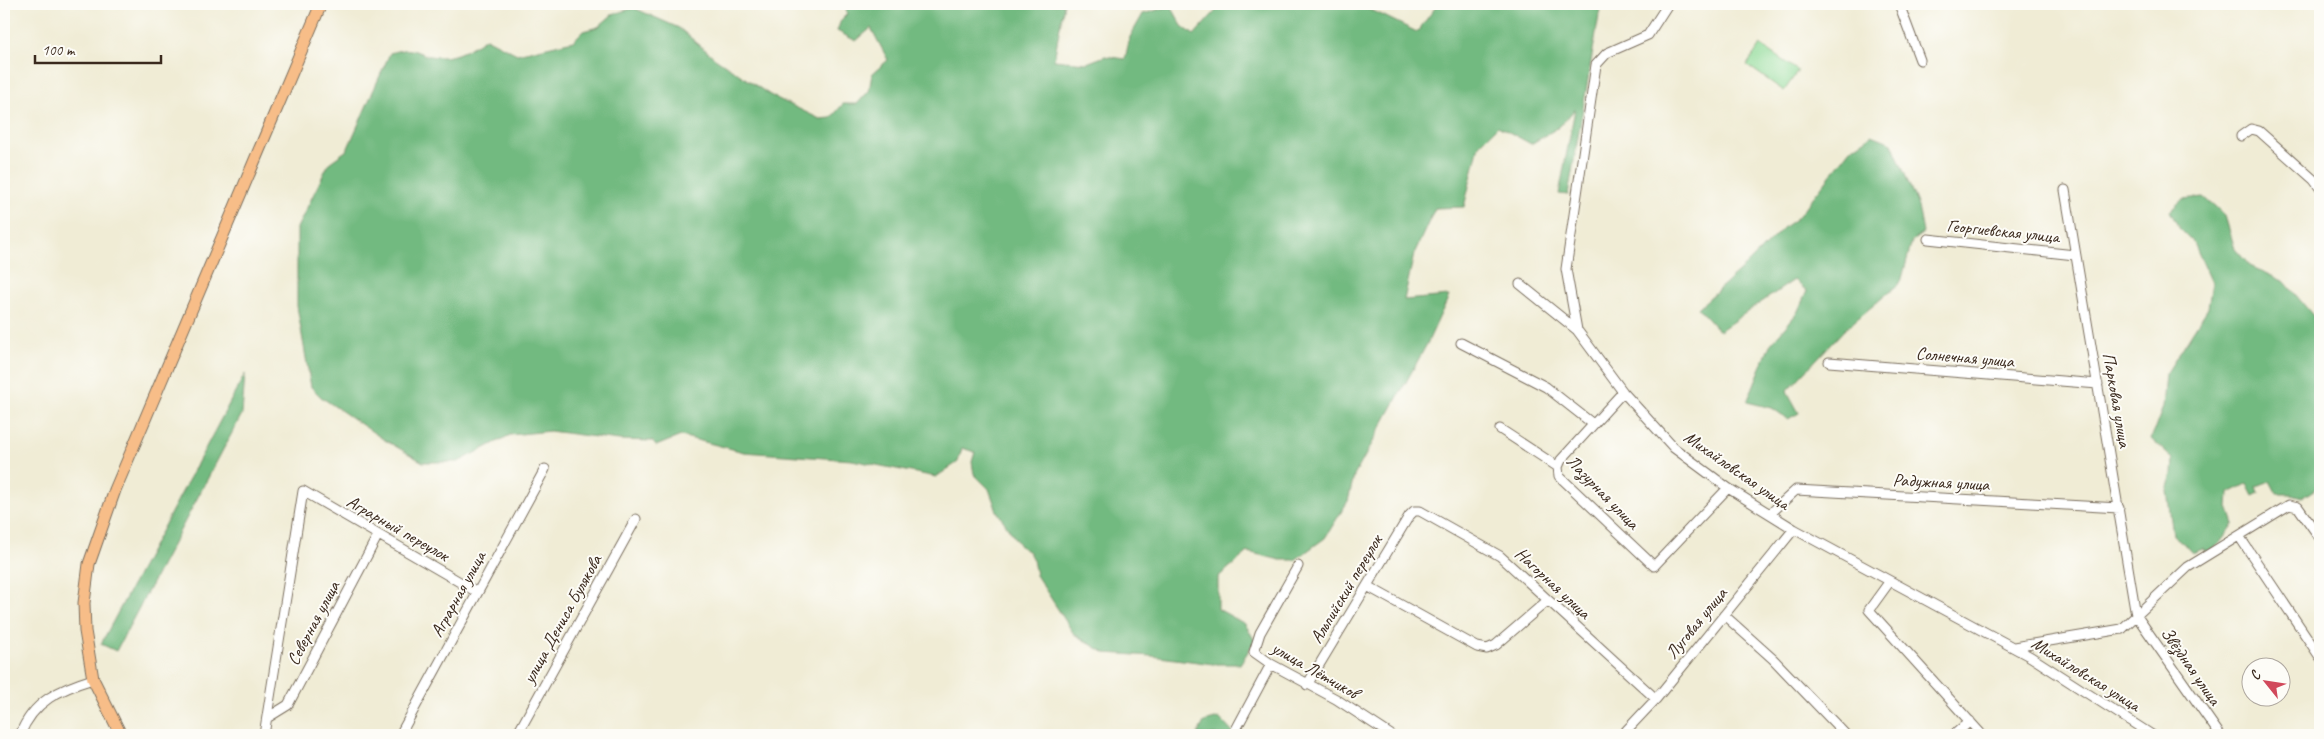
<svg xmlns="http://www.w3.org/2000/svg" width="2324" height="739" font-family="Caveat,sans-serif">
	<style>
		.green { fill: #8dda97; stroke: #64825a }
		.forest { fill: #72ba80; stroke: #56724f }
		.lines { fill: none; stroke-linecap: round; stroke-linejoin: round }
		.minor-casing { stroke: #7a6e5e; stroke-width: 11 }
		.major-casing { stroke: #7a6e5e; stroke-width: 13 }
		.minor { stroke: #fff; stroke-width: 9 }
		.major { stroke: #f7bd88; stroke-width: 11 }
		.labels { text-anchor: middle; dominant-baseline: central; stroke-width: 4; stroke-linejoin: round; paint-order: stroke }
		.street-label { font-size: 18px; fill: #3b2a1e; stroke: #fdfcf7 }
	</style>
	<rect width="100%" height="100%" fill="#fdfcf7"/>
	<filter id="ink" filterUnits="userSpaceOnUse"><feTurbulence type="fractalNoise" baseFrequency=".02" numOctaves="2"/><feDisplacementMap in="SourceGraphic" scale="10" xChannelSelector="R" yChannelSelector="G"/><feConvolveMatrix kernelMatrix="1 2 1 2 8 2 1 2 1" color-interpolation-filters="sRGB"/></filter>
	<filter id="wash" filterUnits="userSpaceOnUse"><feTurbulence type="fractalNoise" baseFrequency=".0096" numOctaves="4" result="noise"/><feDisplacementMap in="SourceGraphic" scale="20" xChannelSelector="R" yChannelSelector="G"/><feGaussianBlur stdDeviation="1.12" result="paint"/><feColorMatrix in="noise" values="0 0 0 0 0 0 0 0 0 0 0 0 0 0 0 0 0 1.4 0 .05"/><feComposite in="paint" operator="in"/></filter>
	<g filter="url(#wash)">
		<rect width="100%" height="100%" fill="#f0ecd5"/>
		<path class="green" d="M1760,45L1798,71L1784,91L1747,65Z"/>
		<path class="forest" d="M845,4H1064L1054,60L1087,63L1105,56L1125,59L1130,37L1143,14L1171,6L1182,26L1194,35L1222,4H1359L1417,32L1438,4H1601L1568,195L1559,194L1575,109L1559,127L1531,144L1498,126L1479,145L1464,207L1435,208L1414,254L1404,300L1449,296L1427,344L1354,476L1348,501L1325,538L1295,560H1280L1248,552L1218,577V609L1245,624L1255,641L1240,664H1213L1152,656L1105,653L1074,634L1036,575L1033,560L1029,552L1020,546L997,511L989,489L974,474L972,462L975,452L962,448L958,462L936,477L852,460L744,452L681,436L656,446L652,441L619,440L550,431L510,435L458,462H423L383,439L321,397L311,387L297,306V228L329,163L347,150L390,53C418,44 415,56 439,57C456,58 473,47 486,38L517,54L573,41L583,31L598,27L613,14L634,8L679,28L715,58L770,95L820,119L831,118L843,104H857L869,91L872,74L888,60L871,28L856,41L837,31L841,20L847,14Z
			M1872,135L1892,143L1918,206L1923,233L1912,241L1901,282L1844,330L1787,391L1799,413L1788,419L1772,408L1747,402L1770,345L1797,313L1807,291L1794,280L1719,331L1698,308L1745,266L1784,227L1797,218L1851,149Z
			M2203,197L2225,216L2235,249L2250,266L2285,282L2320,324V486L2303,497L2292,494H2277L2270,481L2257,486L2259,493L2253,496L2247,484L2229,493L2228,507L2234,524L2219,544L2208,552L2203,549L2192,553L2183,543L2173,535L2167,490L2172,474L2173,459L2151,439L2163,407L2166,374L2208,308L2212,283L2194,243L2179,228L2170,211L2183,199Z
			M245,374L242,414L116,651L101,644Z
			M1219,718L1235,735H1197L1204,722Z"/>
	</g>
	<g filter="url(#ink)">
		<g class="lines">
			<defs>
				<path id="minor" d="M1668,4L1648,35L1607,53L1596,65L1566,269L1577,330L1623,392L1674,448L1728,488L1794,529L2031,657L2152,735
					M1899,4L1920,60
					M2241,136L2251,129L2259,131L2314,180L2320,188
					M2065,190L2136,615L2220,735
					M1928,239L2075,255
					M1520,284L1577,330
					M1461,343L1546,387L1593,424
					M1829,362L2098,384
					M1500,429L1558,467
					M1558,467L1559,476L1654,566L1728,488
					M1558,467L1561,460L1623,392
					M1771,513L1796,490L2119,508
					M2239,536L2320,657
					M1298,566L1260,633L1254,652L1271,664L1336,699L1391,735
					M1890,581L1869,610L1982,735
					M1367,586L1477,647L1487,649L1496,645L1547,601
					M1724,615L1773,659L1846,735
					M2014,647L2122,629L2188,567L2289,505L2298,507L2320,538
					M1307,685L1409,516L1414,511H1420L1500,556L1656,699
					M267,718L288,705L378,535
					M20,735C33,701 60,689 93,679
					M264,735L303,491L477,592
					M400,735L545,469
					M517,735L636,519
					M1233,735L1271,664
					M1622,735L1656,699L1794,529
					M1954,735L1970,721"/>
				<path id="major" d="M121,735L93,679L85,631L84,603L89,564L115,490L321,4"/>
			</defs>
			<use href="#minor" class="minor-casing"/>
			<use href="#major" class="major-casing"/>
			<use href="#minor" class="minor"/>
			<use href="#major" class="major"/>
		</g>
	</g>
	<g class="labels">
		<g class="street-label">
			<text transform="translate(2003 231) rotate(6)">Георгиевская улица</text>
			<text transform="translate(1965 357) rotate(5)">Солнечная улица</text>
			<text transform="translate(2117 400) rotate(80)">Парковая улица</text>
			<text transform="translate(1737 470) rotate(35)">Михайловская улица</text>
			<text transform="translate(1941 482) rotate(3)">Радужная улица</text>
			<text transform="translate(1603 492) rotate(46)">Лазурная улица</text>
			<text transform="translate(398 528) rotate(30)">Аграрный переулок</text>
			<text transform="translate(1553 583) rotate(43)">Нагорная улица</text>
			<text transform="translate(1346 589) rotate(-59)">Альпийский переулок</text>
			<text transform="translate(458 594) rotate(-61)">Аграрная улица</text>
			<text transform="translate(562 619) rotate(-61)">улица Дениса Булякова</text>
			<text transform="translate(313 623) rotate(-62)">Северная улица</text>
			<text transform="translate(1696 623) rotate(-51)">Луговая улица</text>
			<text transform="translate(2191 666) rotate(55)">Звёздная улица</text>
			<text transform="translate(1315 670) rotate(30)">улица Лётчиков</text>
			<text transform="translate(2086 674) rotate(32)">Михайловская улица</text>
		</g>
	</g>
	<rect width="2324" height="739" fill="none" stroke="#fdfcf7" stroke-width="20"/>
	<g transform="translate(2266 682) rotate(300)"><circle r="24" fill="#fdfcf7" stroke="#afa8a0"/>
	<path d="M0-4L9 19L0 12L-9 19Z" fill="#d1495b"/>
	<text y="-8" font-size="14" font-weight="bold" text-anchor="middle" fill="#3b2a1e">С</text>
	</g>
	<path d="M35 55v8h126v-8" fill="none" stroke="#3b2a1e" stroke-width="2.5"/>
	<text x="42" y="55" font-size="15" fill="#3b2a1e" stroke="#fdfcf7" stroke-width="4" paint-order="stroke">100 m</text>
</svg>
